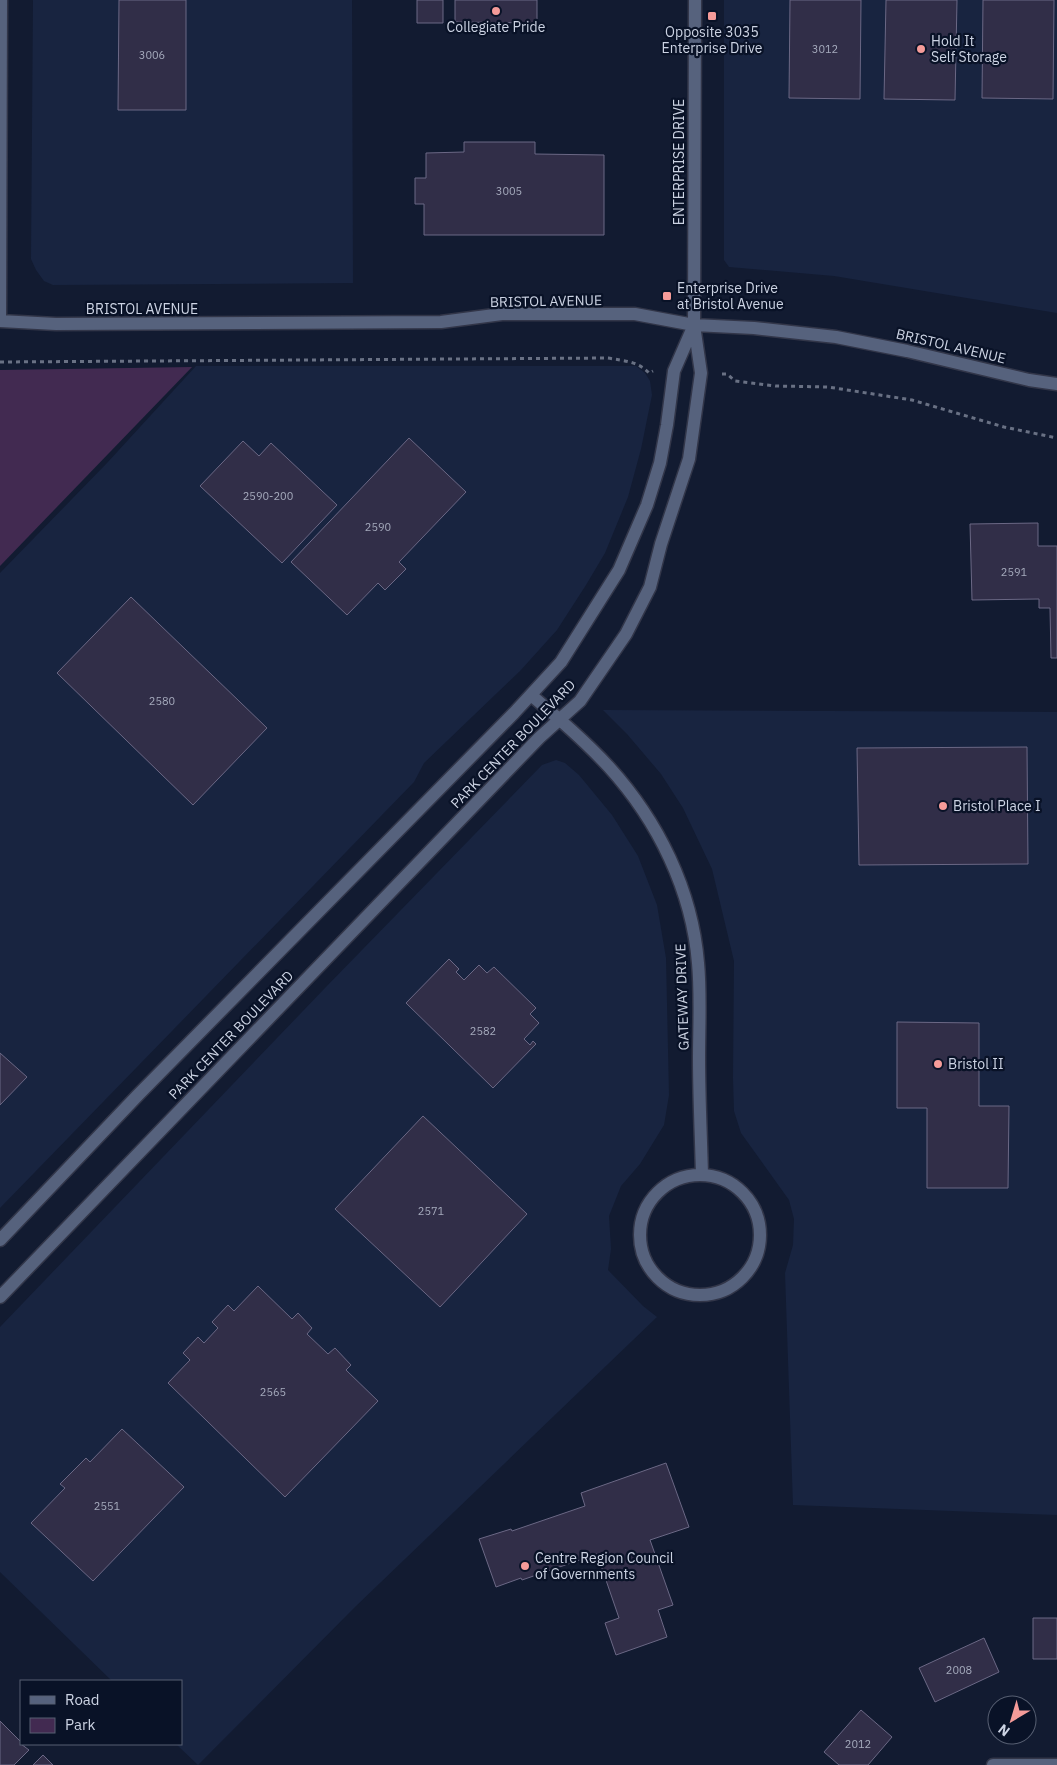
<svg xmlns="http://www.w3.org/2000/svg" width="1057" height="1765" font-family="'IBM Plex Sans',sans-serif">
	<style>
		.built { fill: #182440 }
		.green { fill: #422a51 }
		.building { fill: #312e48; stroke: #6b6885 }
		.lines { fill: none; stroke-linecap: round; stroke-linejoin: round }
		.minor-casing { stroke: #323649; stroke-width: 15 }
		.path { stroke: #697184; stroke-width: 3; stroke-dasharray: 4 4; stroke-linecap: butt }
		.minor { stroke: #56627d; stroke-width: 12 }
		.poi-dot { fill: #f59b99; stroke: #091227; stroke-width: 2 }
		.labels { text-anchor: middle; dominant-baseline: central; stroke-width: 4.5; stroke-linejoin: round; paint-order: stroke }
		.number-label { font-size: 11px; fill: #a5aabc }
		.poi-label { font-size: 14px; fill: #ccd3e3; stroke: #091227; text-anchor: start }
		.street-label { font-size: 14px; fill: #ccd3e3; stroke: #091227 }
	</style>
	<rect width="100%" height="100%" fill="#121b31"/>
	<path class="built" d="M33,0H352L353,283L53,285L44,281L36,270L31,259Z
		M724,0H1057V313L834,276L729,267L724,260Z
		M196,366H636L645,373L650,381L652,395L641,449L628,497L605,553L586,585L557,630L520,671L424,763L414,782L0,1208V573L107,463Z
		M603,710L1057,712V1515L793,1505L785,1273L793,1245L794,1219L789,1200L741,1133L734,1111L733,1078L734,961L712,869L683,808L661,774L627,734Z
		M556,760L565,763L579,775L612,815L638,856L657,905L666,958L669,1095L664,1125L640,1164L621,1186L609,1216L611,1249L608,1270L643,1306L657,1317L355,1607L198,1765L176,1744H181V1681H112L0,1572V1327L325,988L542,765Z"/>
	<path class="green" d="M192,367L0,566V370Z"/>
	<path class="building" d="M119,0H186V110H118Z
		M417,0H443V23H417Z
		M455,0H537V23L455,22Z
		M790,0H861L860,99L789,98Z
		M886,0H957L955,100L884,99Z
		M983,0H1054L1053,99L982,98Z
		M464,142H535V154L604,155V235H424V204H415V178H426V153L464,152Z
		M409,438L466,492L399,562L406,569L385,590L378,583L347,615L291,562Z
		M243,441L259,456L271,443L337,505L282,563L200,486Z
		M1038,523V546H1057V658H1051L1050,608H1039V599L972,600L970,524Z
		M131,597L267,728L193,805L57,673Z
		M1027,747L1028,864L859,865L857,748Z
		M449,959L459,969L456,972L464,980L479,965L487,973L494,967L536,1008L530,1014L539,1023L524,1039L530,1045L533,1041L536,1044L493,1088L406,1003Z
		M897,1022L979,1023V1106H1009L1008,1188H927V1108H897Z
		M0,1053L27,1077L0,1105Z
		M423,1116L527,1214L440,1307L335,1209Z
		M258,1286L292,1319L298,1313L312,1328L307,1334L328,1354L335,1348L351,1365L346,1370L378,1401L285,1497L168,1383L190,1360L183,1353L198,1337L204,1343L218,1328L212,1322L228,1305L234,1311Z
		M122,1429L184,1487L93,1581L31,1523L65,1488L60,1484L86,1458L90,1462Z
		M666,1463L689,1527L650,1540L673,1605L658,1610L667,1637L616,1655L605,1623L619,1618L597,1554L522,1580L521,1578L496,1587L479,1539L511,1529L512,1531L585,1506L581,1493Z
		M1033,1618H1057V1659H1033Z
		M984,1638L999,1672L935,1702L919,1668Z
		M861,1710L892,1737L868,1765H839L824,1752Z
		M0,1721L21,1742V1744L29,1750L14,1765H0Z
		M43,1755L53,1765H33Z"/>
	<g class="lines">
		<defs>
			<path id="minor" d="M0,321L56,324L441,322L502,314H635L694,325L754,328L836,337L907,351L1029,380L1057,384
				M0,321L1,0
				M531,695C558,718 585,741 609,767C658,821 692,890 698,963C701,994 699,1027 699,1058C699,1097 701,1136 702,1175
				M640 1235a60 60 0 1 1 120 0a60 60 0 1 1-120 0Z
				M0,1240L138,1095L514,713L561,662L619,570L647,505L660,463L667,425L674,371L694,325
				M0,1297L539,738L580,701L626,634L650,587L661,544L689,459L701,373L694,325L695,0
				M993,1765H1057"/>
		</defs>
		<use href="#minor" class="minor-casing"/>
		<path class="path" d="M0,362L608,358C624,361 638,361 649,373L653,371
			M722,374H727L735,381L776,386L828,387L912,400L1004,427L1057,438"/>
		<use href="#minor" class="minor"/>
	</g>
	<g class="poi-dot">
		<circle cx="496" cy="11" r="5"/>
		<rect x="707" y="11" width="10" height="10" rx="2.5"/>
		<circle cx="921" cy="49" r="5"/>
		<rect x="662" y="291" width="10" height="10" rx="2.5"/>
		<circle cx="943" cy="806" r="5"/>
		<circle cx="938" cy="1064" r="5"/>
		<circle cx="525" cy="1566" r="5"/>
	</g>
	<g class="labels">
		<g class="number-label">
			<text x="825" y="49">3012</text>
			<text x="152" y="55">3006</text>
			<text x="509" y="191">3005</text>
			<text x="268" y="496">2590-200</text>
			<text x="378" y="527">2590</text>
			<text x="1014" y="572">2591</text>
			<text x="162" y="701">2580</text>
			<text x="483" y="1031">2582</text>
			<text x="431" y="1211">2571</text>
			<text x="273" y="1392">2565</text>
			<text x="107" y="1506">2551</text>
			<text x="959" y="1670">2008</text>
			<text x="858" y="1744">2012</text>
		</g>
		<g class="poi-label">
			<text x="496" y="27" text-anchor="middle">Collegiate Pride</text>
			<text x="712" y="32" text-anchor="middle">Opposite 3035<tspan x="712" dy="16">Enterprise Drive</tspan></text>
			<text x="931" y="41">Hold It<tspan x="931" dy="16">Self Storage</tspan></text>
			<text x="677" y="288">Enterprise Drive<tspan x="677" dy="16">at Bristol Avenue</tspan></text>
			<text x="953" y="806">Bristol Place I</text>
			<text x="948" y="1064">Bristol II</text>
			<text x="535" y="1558">Centre Region Council<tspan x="535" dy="16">of Governments</tspan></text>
		</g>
		<g class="street-label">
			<text transform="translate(679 162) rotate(-90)">ENTERPRISE DRIVE</text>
			<text transform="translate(546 301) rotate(-1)">BRISTOL AVENUE</text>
			<text x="142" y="309">BRISTOL AVENUE</text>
			<text transform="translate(951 346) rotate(13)">BRISTOL AVENUE</text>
			<text transform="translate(513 744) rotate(-46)">PARK CENTER BOULEVARD</text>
			<text transform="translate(682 997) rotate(-92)">GATEWAY DRIVE</text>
			<text transform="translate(231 1035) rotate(-46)">PARK CENTER BOULEVARD</text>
		</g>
	</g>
	<rect x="20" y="1680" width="162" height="65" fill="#091227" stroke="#575f72"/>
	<rect x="30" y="1696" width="25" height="8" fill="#56627d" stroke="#575f72"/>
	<text x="65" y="1705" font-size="15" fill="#ccd3e3">Road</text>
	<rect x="30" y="1718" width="25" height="15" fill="#422a51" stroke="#575f72"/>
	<text x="65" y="1730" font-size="15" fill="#ccd3e3">Park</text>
	<g transform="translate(1012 1720) rotate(218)"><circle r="24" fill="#091227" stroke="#575f72"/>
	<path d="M0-4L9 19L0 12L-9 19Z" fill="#f59b99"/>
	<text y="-8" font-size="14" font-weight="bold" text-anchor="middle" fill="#ccd3e3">N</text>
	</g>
</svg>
